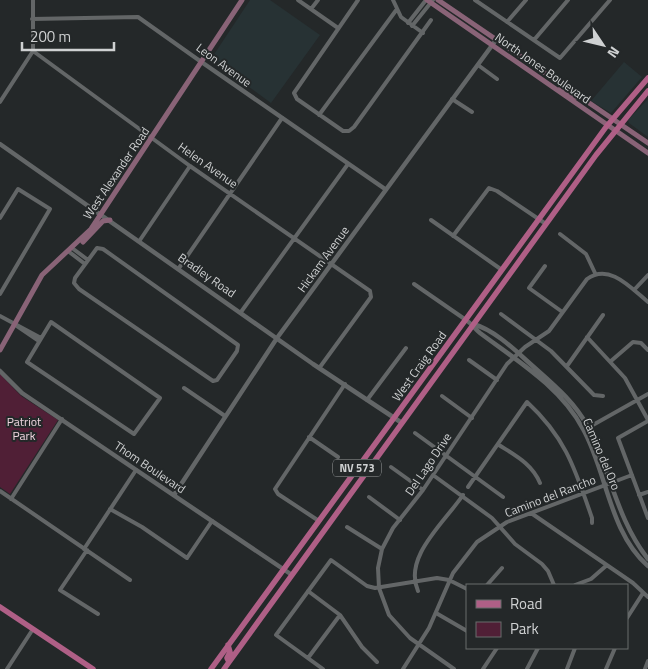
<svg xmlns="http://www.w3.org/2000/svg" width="648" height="669" font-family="'Titillium Web',sans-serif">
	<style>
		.built { fill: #273234 }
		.green { fill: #501f36 }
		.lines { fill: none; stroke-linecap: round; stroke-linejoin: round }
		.minor { stroke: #636667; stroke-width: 4 }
		.tertiary { stroke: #636667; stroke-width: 4.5 }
		.secondary { stroke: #896377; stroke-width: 5 }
		.primary { stroke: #af5f86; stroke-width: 5.5 }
		.labels { text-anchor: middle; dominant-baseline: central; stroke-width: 4; stroke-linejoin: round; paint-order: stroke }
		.shield { fill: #242829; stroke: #9c9e9f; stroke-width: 1 }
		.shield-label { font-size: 11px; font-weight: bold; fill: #cfd1d2 }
		.street-label { font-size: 12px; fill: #cfd1d2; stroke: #242829 }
		.park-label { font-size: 12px; fill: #efd5df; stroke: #242829 }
	</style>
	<rect width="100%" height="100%" fill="#242829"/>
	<path class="built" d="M250,0H270L320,35L271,103L211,59Z
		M624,62L642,77L611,113L591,101Z
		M648,99V137L629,123L628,120Z"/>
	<path class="green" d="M0,374L21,396L58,420L10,494L0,487Z"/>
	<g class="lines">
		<path class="minor" d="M298,0L338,28
			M358,0L294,93L297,99L343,131H349L354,127L431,20
			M393,0L401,17L423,33
			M475,0L560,58L610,0
			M311,9L318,0
			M32,19L138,17L200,61
			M507,22L526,0
			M408,23L426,0
			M412,26L433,0
			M534,40L568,0
			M33,51L190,166L370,291L371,297L320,367
			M478,65L497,79
			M452,99L472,112
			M0,102L33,51V0
			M319,115L397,9
			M0,218L18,189L50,209L0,294
			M431,220L502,270
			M560,234L586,254L595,273
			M453,236L489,188L497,191L546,224
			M140,240L190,166
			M72,248L88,260
			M97,248L103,249L238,345L237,351L217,380L213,381L79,289L74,283L75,278Z
			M68,251L85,264
			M545,266L529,288L561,311
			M179,268L282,118
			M414,284L466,320
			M634,290L648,275
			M241,312L348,164
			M501,314L551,351L594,395L603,396
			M0,316L41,338
			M51,322L160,398L134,434L27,362Z
			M14,324L39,341
			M587,337L625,378L648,420
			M469,360L497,380
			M611,361L633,342L641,343L648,350
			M567,366L603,315
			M184,388L225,416
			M442,396L472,418
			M367,400L406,348
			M648,421L618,438L648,518
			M584,430L648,394
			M415,433L503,497
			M309,437L338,457
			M499,445C516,456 532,464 540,483
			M391,467L423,490
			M433,475L492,518L515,544L542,564L548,571L554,585
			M468,487L527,402C566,438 575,469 592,518V523
			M0,491L130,580
			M639,495L648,492
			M369,497L400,520
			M11,499L62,419
			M110,509L142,527L187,558L212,521
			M531,513L633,583L648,597
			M319,521L278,494L275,489L345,384
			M347,527L382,549
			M84,549L136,470
			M87,550L60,590L98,614
			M487,585L502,568
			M575,585L591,579L607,565
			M308,591L340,615L362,647L377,662
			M418,591C403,557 444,523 463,495
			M436,613L467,631
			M627,618L643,593
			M308,658L340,615
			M7,669L33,629
			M323,669L276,635L331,560L367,586L375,588L437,578L449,580L467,589
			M403,669L429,628L453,573L477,542L507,522L632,475
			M454,669L410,638L389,615L379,588L378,568L382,549L393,528L423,490L507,364L525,347L549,331L587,279C609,263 630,287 648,302
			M483,669L497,648
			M527,669L538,648
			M567,669L575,648
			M606,669L615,648
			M645,669L648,661"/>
		<path class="tertiary" d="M200,61L385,189
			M0,144L313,364L402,423
			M466,320C472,324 475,329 480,333C516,360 561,387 583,429C607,472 609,532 648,566
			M473,324C492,329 512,347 526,360C549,381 573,399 588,427C610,470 617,520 648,559
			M0,371L22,393L292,575
			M174,495L277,338L496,40"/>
		<path class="secondary" d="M427,0L648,153
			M438,0L648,143
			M558,90L563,89L576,97
			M83,242L103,221L110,220
			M0,350L42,275L91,229L242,0"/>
		<path class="primary" d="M0,607L93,669
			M228,645L230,652L227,658L229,662
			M211,669L606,127L648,78
			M224,669L596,155L648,91"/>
	</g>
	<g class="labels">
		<rect class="shield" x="333" y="459.5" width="48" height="17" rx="4"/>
		<g class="shield-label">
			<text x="357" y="468">NV 573</text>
		</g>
		<g class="street-label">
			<text transform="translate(224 65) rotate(36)">Leon Avenue</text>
			<text transform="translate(543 68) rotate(35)">North Jones Boulevard</text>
			<text transform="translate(208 165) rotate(35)">Helen Avenue</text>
			<text transform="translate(116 173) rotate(-56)">West Alexander Road</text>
			<text transform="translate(323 259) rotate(-54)">Hickam Avenue</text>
			<text transform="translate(207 275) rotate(35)">Bradley Road</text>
			<text transform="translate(419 366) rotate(-54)">West Craig Road</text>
			<text transform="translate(602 454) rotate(67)">Camino del Oro</text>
			<text transform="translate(428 464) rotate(-56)">Del Lago Drive</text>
			<text transform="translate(150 467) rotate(34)">Thom Boulevard</text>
			<text transform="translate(550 496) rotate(-21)">Camino del Rancho</text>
		</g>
		<g class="park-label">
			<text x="24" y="421">Patriot<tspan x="24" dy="14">Park</tspan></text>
		</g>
	</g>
	<rect x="466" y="584" width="162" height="65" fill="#242829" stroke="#686c6d"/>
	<rect x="476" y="600" width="25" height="8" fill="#af5f86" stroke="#686c6d"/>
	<text x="510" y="609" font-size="15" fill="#cfd1d2">Road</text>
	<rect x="476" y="622" width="25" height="15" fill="#501f36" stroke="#686c6d"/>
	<text x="510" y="634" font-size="15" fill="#cfd1d2">Park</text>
	<g transform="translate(603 45) rotate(125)" stroke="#242829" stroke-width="4" paint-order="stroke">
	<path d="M0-4L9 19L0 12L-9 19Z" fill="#cfd1d2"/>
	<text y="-8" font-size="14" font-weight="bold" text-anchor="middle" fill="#cfd1d2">N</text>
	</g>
	<path d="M22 42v8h92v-8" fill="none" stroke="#cfd1d2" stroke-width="2.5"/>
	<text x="30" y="42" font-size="15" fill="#cfd1d2" stroke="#242829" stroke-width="4" paint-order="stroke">200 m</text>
</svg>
